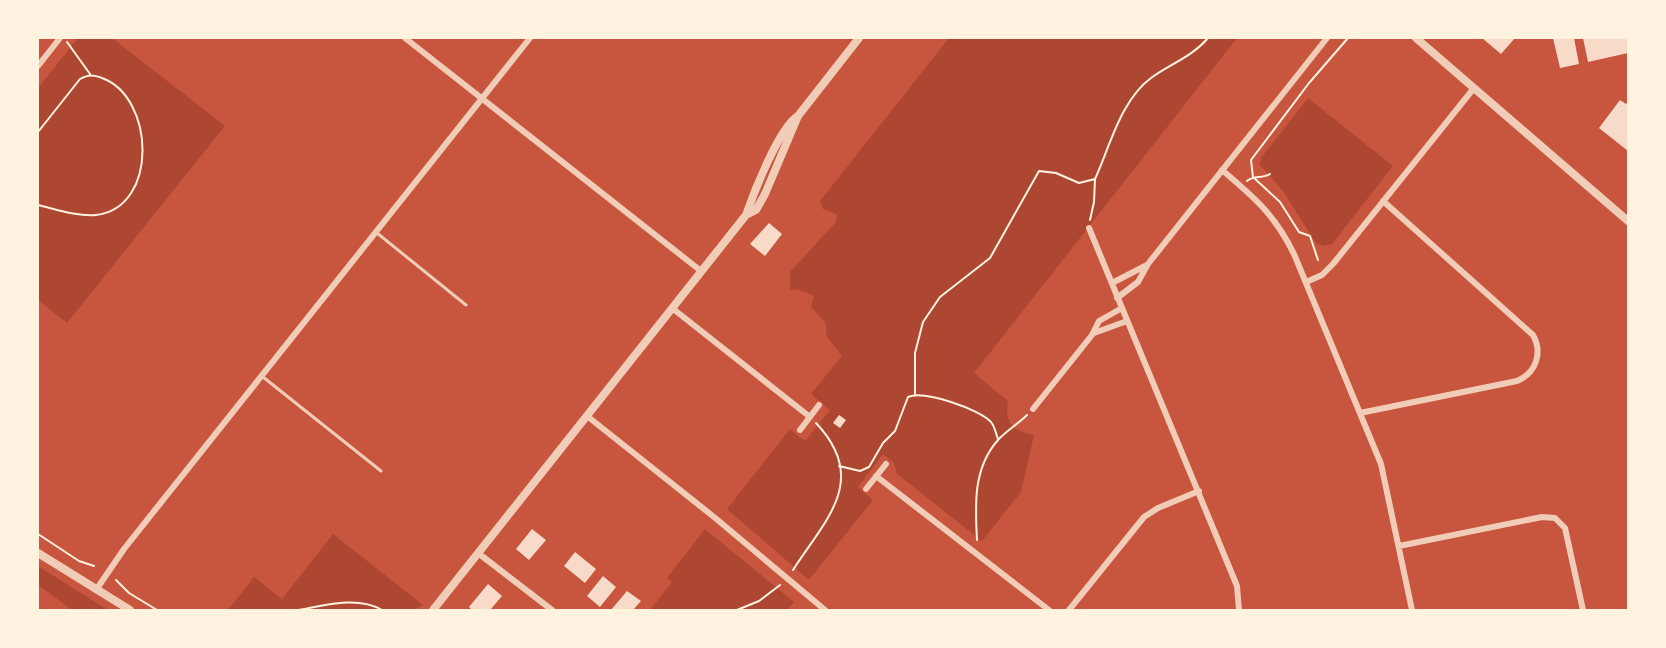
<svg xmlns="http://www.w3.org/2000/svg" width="1666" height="648" font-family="Bitter,serif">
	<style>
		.green { fill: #ae4732 }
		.building { fill: #f7dbc8 }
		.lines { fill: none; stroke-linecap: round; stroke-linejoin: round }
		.path { stroke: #fff3e0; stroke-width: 2 }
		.service { stroke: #f1ccb7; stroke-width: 3 }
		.minor { stroke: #f1ccb7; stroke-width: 6 }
		.tertiary { stroke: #f1ccb7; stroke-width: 8 }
	</style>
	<rect width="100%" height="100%" fill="#c8553d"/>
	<path class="green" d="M78,38H112L225,126L67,323L38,300V88Z
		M949,38H1237L974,373L1008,401C1004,422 1013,432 1034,435L1021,492L982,541L897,474L894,463L883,454L858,487L873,500L809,580L727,509L790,429L805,441L830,410L811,394L842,356L827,337L825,322L811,307L814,296L800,290L790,289V272L836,222L837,214L823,209L820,201Z
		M1308,98L1393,166L1332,244L1323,246L1316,243L1283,191L1260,165L1261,158Z
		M705,529L794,602L787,610H650L672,582L667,578Z
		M333,534L423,605L414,610H228L254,577L282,599Z
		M38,566L108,610H72L38,585Z"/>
	<path class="building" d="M1482,38H1515L1501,54Z
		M1553,38H1574L1579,64L1560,68Z
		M1583,38H1628V53L1588,62Z
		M1620,100L1626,104L1628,102V151L1599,128Z
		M769,223L782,234L765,256L750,244Z
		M839,415L846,420L840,428L833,423Z
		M532,529L546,540L529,560L516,549Z
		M575,552L596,569L585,583L564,566Z
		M603,576L616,587L600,607L587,596Z
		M488,584L502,596L490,610H472L469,607Z
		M627,591L641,601L633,610H611Z"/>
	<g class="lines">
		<path class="path" d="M67,42L90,74
			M38,132L80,79C89,74 94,75 102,78C155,97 159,208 96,215C78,217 55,209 38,205
			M1095,179C1110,146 1121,100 1151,78C1170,64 1192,57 1208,38
			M1247,181C1254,175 1262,179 1270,174
			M1318,260L1310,236L1299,232L1280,202L1253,177L1251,160L1309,83L1348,38
			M915,394V353L923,322L940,297L990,258L1039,171L1056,173L1079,183L1095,179L1094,202L1090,220
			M839,466L860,471L869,467L883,443L895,431L908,397C924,390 979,409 991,422C995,427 996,434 998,439
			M38,534L79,561L94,566
			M977,540C975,505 973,468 998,440C1006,431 1018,424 1027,415
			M793,570C825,520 870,480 816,423
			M116,580L129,593L157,610
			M299,610C326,605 358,596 382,610
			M737,610L759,601L780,585"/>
		<path class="service" d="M377,233L466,305
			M263,377L381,471"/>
		<path class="minor" d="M405,38L701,271
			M38,66L60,38
			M1222,170C1254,197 1275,215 1294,254L1381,464L1412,610
			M1089,228L1237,586L1239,610
			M1306,282L1322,275L1333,264L1474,88
			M1112,283L1147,265
			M1117,298L1138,282L1148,264L1327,38
			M672,308L810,417
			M1094,333L1127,321
			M1033,409L1092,335L1099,321L1122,308
			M1360,413L1517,381C1536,373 1543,353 1533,335L1383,201
			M587,416L714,517L825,610
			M800,430L819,405
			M876,476L1049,610
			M866,489L886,464
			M1399,546L1542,517L1555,518L1565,528L1583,610
			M478,553L552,610
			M96,590L124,549L530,38
			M1069,610L1144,517L1158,508L1199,491"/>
		<path class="tertiary" d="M1416,38L1628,221
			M746,215L756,210L765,194L798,116
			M38,553L130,610
			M433,610L746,215C754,192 779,128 798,116L859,38"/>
	</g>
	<rect width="1666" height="648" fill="none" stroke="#fff3e0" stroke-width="78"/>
</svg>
